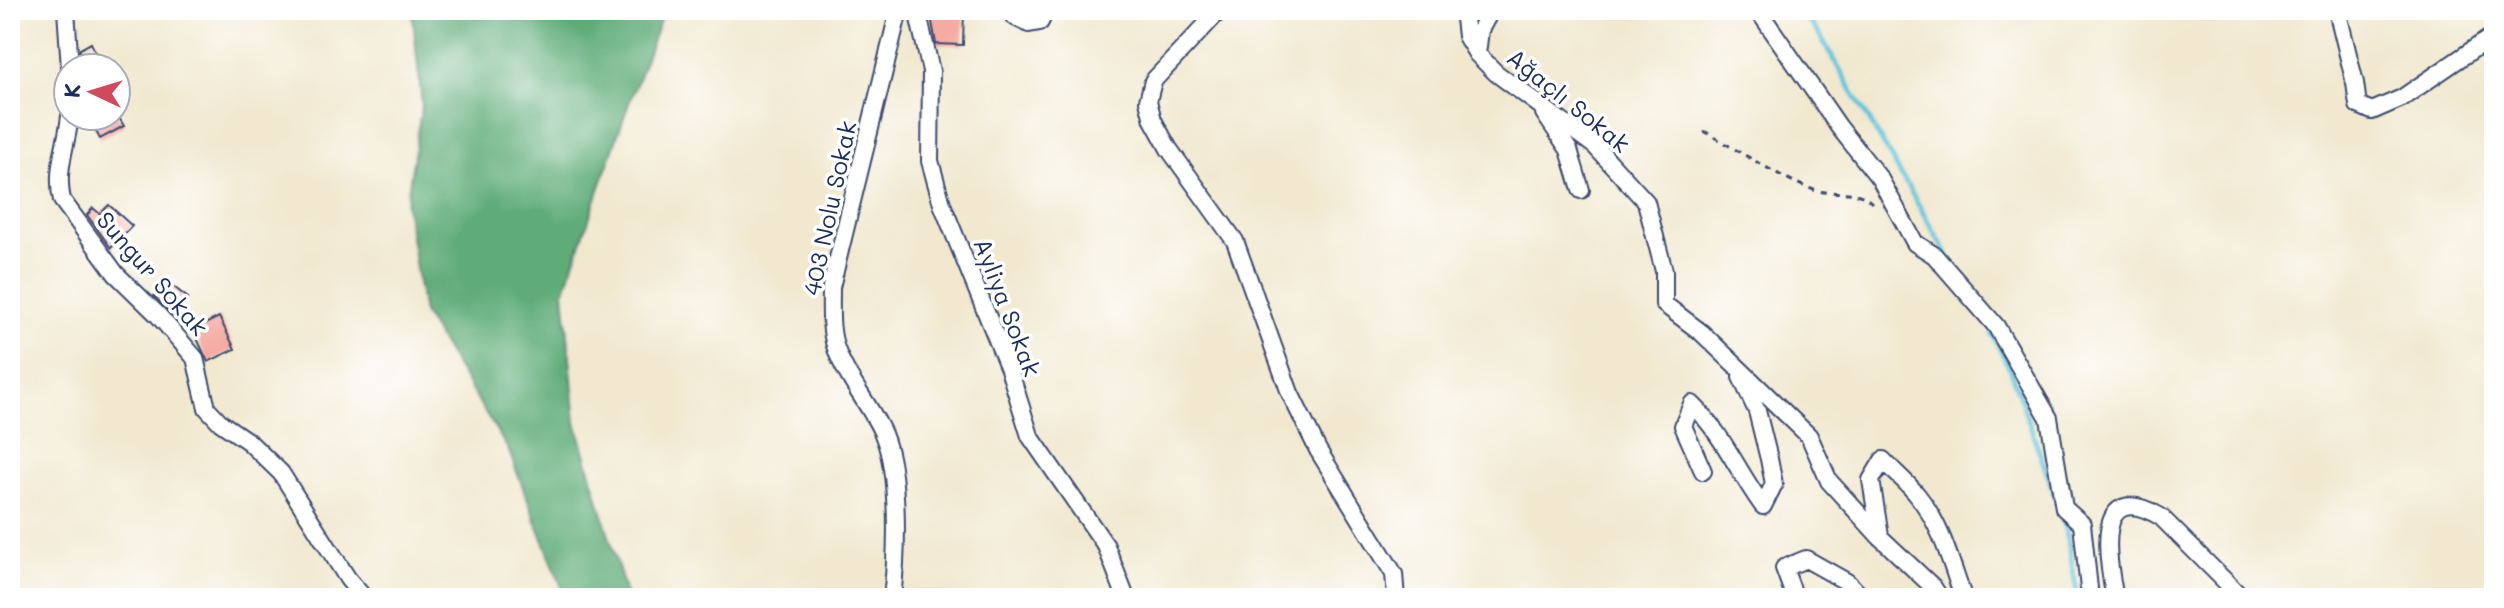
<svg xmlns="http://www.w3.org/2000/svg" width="2504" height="608" font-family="Mali,sans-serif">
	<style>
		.forest { fill: #5eac78; stroke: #3c6e6b; stroke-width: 2 }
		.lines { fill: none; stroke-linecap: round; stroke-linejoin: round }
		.stream { stroke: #5ec5db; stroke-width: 5 }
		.building { fill: #f4a59e }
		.minor-casing { stroke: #3b4b6f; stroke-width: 20 }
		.path { stroke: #3b4b6f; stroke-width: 3; stroke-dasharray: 6 6; stroke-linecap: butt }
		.minor { stroke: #fff; stroke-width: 16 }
		.labels { text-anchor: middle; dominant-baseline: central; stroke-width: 7; stroke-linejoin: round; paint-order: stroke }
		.street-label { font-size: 24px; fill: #1b2f5e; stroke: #fff }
	</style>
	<rect width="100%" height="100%" fill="#fff"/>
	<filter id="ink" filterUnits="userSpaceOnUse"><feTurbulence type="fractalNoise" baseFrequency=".0125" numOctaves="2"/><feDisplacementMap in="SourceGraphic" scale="16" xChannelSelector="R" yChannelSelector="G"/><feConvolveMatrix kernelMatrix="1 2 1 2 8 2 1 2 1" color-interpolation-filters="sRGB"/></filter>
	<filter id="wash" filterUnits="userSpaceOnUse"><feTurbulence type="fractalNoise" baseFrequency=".006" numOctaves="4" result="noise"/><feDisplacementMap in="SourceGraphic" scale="32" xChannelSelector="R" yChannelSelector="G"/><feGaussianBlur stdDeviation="1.8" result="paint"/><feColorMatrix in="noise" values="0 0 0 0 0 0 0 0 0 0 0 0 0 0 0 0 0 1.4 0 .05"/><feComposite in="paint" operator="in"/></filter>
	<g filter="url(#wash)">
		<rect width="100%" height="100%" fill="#f1e8cf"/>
		<path class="forest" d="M412,10H664L625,114L564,292L576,422L627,598H566L508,449L423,313L406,205L422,104Z"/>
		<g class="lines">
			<path class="stream" d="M1801,10L1821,37L1958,273
				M1992,334L2010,369L2055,496
				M2060,513L2066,529L2078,598"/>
		</g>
		<g id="blocks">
			<path class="building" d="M930,10H964L963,45L936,44Z
				M91,43L103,68H81L80,49Z
				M88,116H118L124,126L100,139Z
				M109,205L132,226L111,248L87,215L93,208L100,214Z
				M166,281L188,298L174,317L154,296Z
				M219,317L235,349L208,362L193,330Z"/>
		</g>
	</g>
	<g filter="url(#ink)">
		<use href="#blocks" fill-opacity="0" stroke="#3b4b6f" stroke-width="2"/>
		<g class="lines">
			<defs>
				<path id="minor" d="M66,10L70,68
					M917,10L931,71L930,161L942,204L1009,369L1030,436L1106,546L1126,598
					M1011,10L1015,17L1029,24L1040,22L1046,10
					M1220,10L1153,81L1148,101L1153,120L1169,149L1235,241L1290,393L1318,450L1394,574L1396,598
					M1463,10L1466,36L1477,54L1496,73L1595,146L1646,202L1664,271V304L1702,333L1809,436L1829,481L1880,537L1933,587L1940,598
					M1758,10L1839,127L1880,179L1915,243L1934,255L1996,326L2049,418L2064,508L2082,524L2090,598
					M2337,10L2355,83L2358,105L2372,111L2402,98L2494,35
					M1477,54L1480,30L1491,10
					M1544,113L1569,150L1581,190
					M70,116C67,145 55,170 62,200L116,274L158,315L195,358L207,408L221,423L249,442L281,473L348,579L364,598
					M1703,471L1683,426L1692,404C1723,434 1738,472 1763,506L1774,484L1769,459L1757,411L1741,377
					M1880,536L1871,480L1883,460C1894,472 1908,483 1918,496C1941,525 1950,560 1962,594
					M892,598C897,554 900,474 883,434C871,406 849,382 838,354C829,333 831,309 831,287L899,10
					M1795,598L1784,568L1806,559L1847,582L1863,598
					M2115,598C2107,559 2093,477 2161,517L2242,598"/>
			</defs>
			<use href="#minor" class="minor-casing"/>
			<path class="path" d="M1704,131C1736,149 1781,179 1814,190C1833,196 1857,187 1872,203"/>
			<use href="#minor" class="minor"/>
		</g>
	</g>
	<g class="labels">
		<g class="street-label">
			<text transform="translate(1569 100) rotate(39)">Ağaçlı Sokak</text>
			<text transform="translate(829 208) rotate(-78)">403 Nolu Sokak</text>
			<text transform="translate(153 273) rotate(49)">Sungur Sokak</text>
			<text transform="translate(1008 307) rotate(69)">Ayliya Sokak</text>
		</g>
	</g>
	<rect width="2504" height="608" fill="none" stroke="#fff" stroke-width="40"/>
	<g transform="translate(92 92) rotate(274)"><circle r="38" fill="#ffffff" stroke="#a4acbf" stroke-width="2"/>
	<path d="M0-6L14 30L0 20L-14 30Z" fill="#d1495b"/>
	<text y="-12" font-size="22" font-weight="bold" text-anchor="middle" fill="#1b2f5e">K</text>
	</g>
</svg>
